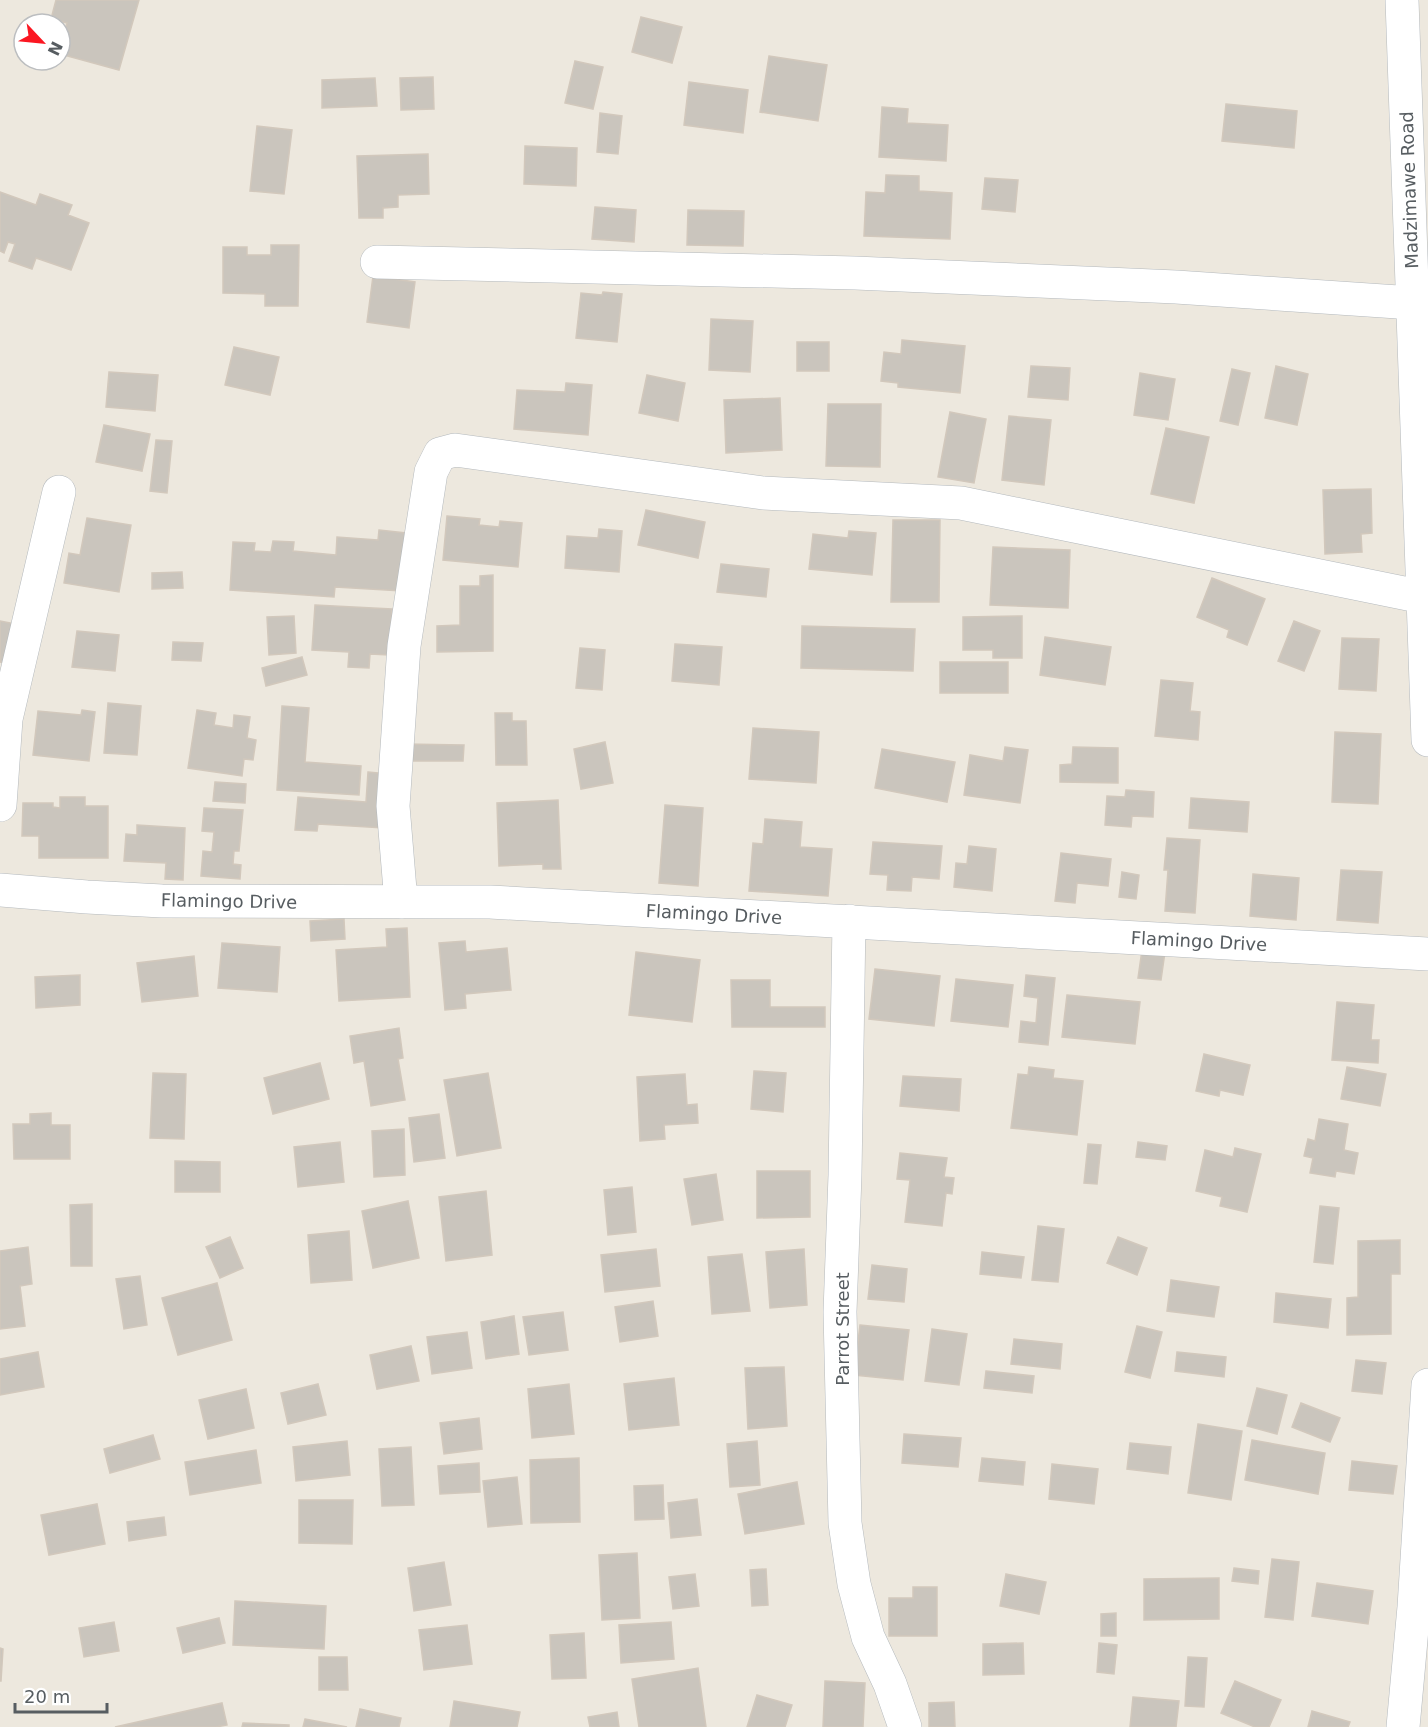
<svg xmlns="http://www.w3.org/2000/svg" width="1428" height="1727" font-family="'DejaVu Sans',sans-serif">
	<style>
		.building { fill: #cac5bd; stroke: #d2c8bc; stroke-width: 1.5 }
		.lines { fill: none; stroke-linecap: round; stroke-linejoin: round }
		.minor-casing { stroke: #b4b9bd; stroke-width: 34 }
		.minor { stroke: #fff; stroke-width: 33 }
		.labels { text-anchor: middle; dominant-baseline: central; stroke-width: 4.5; stroke-linejoin: round; paint-order: stroke }
		.street-label { font-size: 18px; fill: #575d61; stroke: #fff }
	</style>
	<rect width="100%" height="100%" fill="#ede8de"/>
	<path class="building" d="M56,0H139L119,70L60,54V46L67,23L51,19Z
		M641,17L682,27L672,63L632,52Z
		M769,56L827,65L818,121L760,112Z
		M575,61L603,67L593,109L565,103Z
		M433,77L434,109L401,110L400,78Z
		M375,78L377,106L322,108V80Z
		M689,82L748,90L743,133L684,125Z
		M1226,104L1297,111L1294,148L1222,141Z
		M882,107L908,109L907,123L948,125L946,161L879,157Z
		M600,113L622,116L618,154L597,152Z
		M257,126L292,130L284,194L250,191Z
		M525,146L577,148L576,186L524,184Z
		M428,154L429,194L398,195V207L383,208V218H359L357,156Z
		M886,175L919,176V191L952,193L950,239L864,236L866,192L885,193Z
		M985,178L1018,180L1015,212L982,209Z
		M0,192L36,205L40,194L72,205L68,215L89,223L71,270L36,258L32,269L9,261L15,244L8,242L4,253L0,251Z
		M595,207L636,210L634,242L592,239Z
		M688,210L744,211L743,246L687,245Z
		M271,245H299L298,306H265V294L223,293V247H247V255H271Z
		M373,276L415,282L409,328L367,322Z
		M603,292L622,294L617,342L576,338L581,293L602,295Z
		M711,319L753,321L750,372L709,370Z
		M902,340L965,346L960,393L898,387V383L881,381L884,352L901,354Z
		M797,342H829V371H797Z
		M234,347L279,357L270,395L225,385Z
		M1031,366L1070,368L1068,400L1028,397Z
		M1276,366L1308,374L1297,425L1265,418Z
		M1232,369L1250,373L1238,425L1220,421Z
		M109,372L158,375L155,411L106,407Z
		M1140,373L1175,379L1168,420L1134,415Z
		M647,375L685,383L678,421L639,413Z
		M566,383L592,385L588,435L514,429L517,390L565,392Z
		M780,398L782,450L726,453L724,400Z
		M828,404H881L880,467L826,466Z
		M950,412L986,419L974,483L938,477Z
		M1009,416L1051,420L1044,485L1002,480Z
		M104,425L150,434L142,471L96,462Z
		M1166,428L1209,437L1194,503L1151,494Z
		M156,440L172,441L167,493L150,491Z
		M1371,489L1372,533L1361,534L1362,552L1325,554L1323,490Z
		M646,510L705,522L698,558L638,545Z
		M447,516L480,519L479,525L499,527L500,521L522,523L518,567L443,560Z
		M87,518L131,525L119,592L64,583L69,553L80,555Z
		M893,520H940L939,602H891Z
		M599,529L622,531L619,572L565,568L567,536L598,538Z
		M379,530L406,533L402,591L335,587L334,597L230,590L233,542L255,543L254,551L271,552L273,541L294,542L293,551L336,555L337,537L378,540Z
		M849,531L876,533L872,575L809,569L813,534L848,538Z
		M993,547L1070,550L1068,608L990,605Z
		M721,564L769,569L766,597L717,592Z
		M182,572L183,588L152,589V573Z
		M493,575V651L437,652V626L460,625V586H480V576Z
		M1212,578L1265,599L1247,645L1227,637L1229,630L1197,617Z
		M315,605L392,609L389,655L370,654L369,668L348,667L349,652L312,650Z
		M294,616L296,653L269,655L267,617Z
		M1022,616V658H993V650H963V617Z
		M0,621L21,625L13,665L0,662Z
		M1294,621L1320,631L1304,671L1278,661Z
		M802,626L915,629L913,671L801,668Z
		M77,631L119,635L115,671L72,667Z
		M1045,637L1111,647L1105,685L1040,675Z
		M1342,638L1379,639L1376,691L1339,689Z
		M173,642L203,643L201,661L172,660Z
		M675,644L722,647L719,685L672,681Z
		M580,648L605,650L602,690L576,688Z
		M302,657L307,675L266,686L262,668Z
		M940,662H1008V693H940Z
		M1161,680L1193,683L1190,711L1200,712L1198,740L1155,736Z
		M108,703L141,706L137,755L104,753Z
		M282,706L309,708L305,762L361,766L359,795L277,790Z
		M82,710L95,712L89,761L33,755L38,711L81,715Z
		M197,710L216,713L214,725L233,728L234,715L250,717L247,738L256,740L253,760L244,759L242,776L188,768Z
		M495,713H512V721H526L527,765H496Z
		M753,728L819,732L816,783L749,779Z
		M1335,732L1381,734L1378,804L1332,802Z
		M605,742L613,783L581,789L574,749Z
		M404,744L464,745L463,761H404Z
		M1005,747L1028,750L1020,803L964,795L970,755L1003,761Z
		M1073,747L1118,748V783L1060,782V765L1072,764Z
		M882,749L955,762L947,802L875,788Z
		M368,772L388,774L384,828L318,824L317,831L295,830L298,797L366,802Z
		M215,782L246,784L245,803L213,801Z
		M1126,790L1154,792L1153,817L1132,816L1131,827L1105,825L1107,796L1125,797Z
		M60,797H85V806H108V858H39V836H22L23,803H53V807L60,808Z
		M1191,798L1249,802L1247,832L1189,828Z
		M558,800L561,869H543V864L499,866L497,803Z
		M665,805L703,808L698,886L659,883Z
		M204,808L243,810L239,851H234L233,864L241,865L240,879L201,876L203,851L212,852L214,832L202,831Z
		M765,819L802,822L800,847L832,849L828,896L749,891L753,843L763,844Z
		M137,825L185,828L183,880L165,879L166,863L124,861L126,834L137,835Z
		M1167,838L1200,840L1195,913L1165,911L1168,870H1164Z
		M873,842L942,846L939,879L912,877L911,891L887,890L888,875L870,874Z
		M969,846L996,849L992,891L954,887L956,863L967,864Z
		M1061,853L1111,859L1108,886L1077,883L1075,903L1055,901Z
		M1341,870L1382,872L1378,923L1337,920Z
		M1122,872L1139,875L1136,899L1119,897Z
		M1253,874L1299,878L1296,920L1250,916Z
		M344,919L345,939L311,941L310,921Z
		M407,928L410,997L339,1001L336,950L387,947L386,929Z
		M465,941L466,952L507,948L511,990L465,994L466,1008L445,1010L439,943Z
		M222,943L280,947L277,992L218,988Z
		M1142,950L1165,952L1161,980L1138,978Z
		M636,952L700,960L692,1022L629,1015Z
		M194,956L198,996L142,1002L137,963Z
		M875,969L940,976L934,1026L869,1019Z
		M80,975V1005L36,1008L35,977Z
		M1026,975L1055,978L1048,1045L1019,1042L1021,1021L1036,1023L1038,998L1024,996Z
		M956,979L1013,985L1008,1027L951,1021Z
		M731,980H770V1007H825V1027H732Z
		M1067,995L1140,1002L1135,1044L1062,1037Z
		M1337,1002L1374,1005L1371,1040H1379L1378,1063L1332,1060Z
		M399,1028L403,1058L398,1059L405,1100L371,1106L364,1061L354,1063L350,1036Z
		M1204,1054L1250,1065L1243,1095L1220,1090L1219,1096L1196,1091Z
		M320,1063L329,1099L273,1114L264,1078Z
		M1029,1067L1054,1070L1053,1078L1083,1081L1077,1135L1011,1128L1018,1074L1028,1075Z
		M1347,1067L1386,1074L1380,1106L1341,1099Z
		M754,1071L786,1073L783,1112L751,1109Z
		M153,1073L186,1074L184,1139L150,1138Z
		M488,1073L501,1148L457,1156L444,1080Z
		M685,1074L687,1105L697,1104L698,1123L664,1125L665,1139L640,1141L637,1077Z
		M903,1076L961,1079L959,1111L900,1106Z
		M51,1113V1125H70V1159H14L13,1124H30V1114Z
		M439,1114L445,1158L414,1162L409,1118Z
		M1319,1119L1348,1124L1344,1150L1358,1153L1354,1174L1336,1171L1335,1177L1310,1173L1313,1158L1304,1156L1308,1139L1315,1141Z
		M404,1129L405,1175L374,1177L372,1131Z
		M340,1142L344,1182L298,1187L294,1147Z
		M1138,1142L1167,1146L1165,1160L1136,1157Z
		M1088,1144L1101,1145L1097,1184L1084,1183Z
		M1235,1148L1261,1154L1247,1212L1220,1206L1222,1197L1196,1191L1205,1150L1233,1157Z
		M900,1153L947,1158L944,1177L954,1178L952,1194L946,1193L942,1226L905,1222L910,1180L897,1179Z
		M175,1161L220,1162V1192H175Z
		M757,1171H810V1217L757,1218Z
		M716,1174L723,1220L692,1225L684,1179Z
		M632,1187L636,1232L608,1235L604,1190Z
		M486,1191L492,1255L446,1261L439,1197Z
		M408,1201L419,1258L373,1268L362,1211Z
		M92,1204V1266H71L70,1205Z
		M1320,1206L1339,1208L1333,1264L1314,1262Z
		M1038,1226L1064,1229L1058,1282L1032,1280Z
		M349,1231L352,1280L311,1283L308,1235Z
		M230,1237L243,1268L220,1278L206,1247Z
		M1118,1237L1147,1248L1137,1275L1107,1263Z
		M1400,1240V1274H1391V1334L1347,1335V1298L1358,1297V1241Z
		M28,1247L32,1284L20,1286L25,1326L0,1329V1251Z
		M656,1249L660,1286L605,1292L601,1255Z
		M804,1249L807,1305L770,1308L766,1252Z
		M982,1252L1024,1257L1021,1278L980,1274Z
		M742,1254L750,1311L712,1314L708,1257Z
		M872,1265L907,1269L904,1302L868,1299Z
		M140,1276L147,1325L124,1329L116,1279Z
		M1171,1280L1219,1287L1214,1317L1167,1311Z
		M217,1283L232,1340L178,1355L162,1298Z
		M1276,1293L1331,1299L1328,1328L1274,1322Z
		M653,1301L658,1336L620,1342L615,1307Z
		M563,1312L568,1350L529,1355L523,1317Z
		M514,1316L519,1354L486,1359L481,1322Z
		M860,1325L909,1330L903,1380L854,1375Z
		M1137,1326L1162,1332L1150,1378L1125,1372Z
		M932,1329L967,1334L959,1385L925,1381Z
		M467,1332L472,1368L432,1374L427,1337Z
		M1014,1339L1062,1344L1060,1369L1011,1364Z
		M411,1346L419,1381L377,1389L370,1355Z
		M38,1352L44,1387L0,1395V1359Z
		M1177,1352L1226,1357L1224,1377L1175,1371Z
		M1356,1360L1386,1363L1382,1394L1352,1391Z
		M784,1367L787,1426L748,1429L745,1368Z
		M986,1371L1034,1376L1032,1393L984,1388Z
		M674,1378L679,1425L629,1430L624,1384Z
		M318,1384L326,1415L288,1424L281,1393Z
		M569,1384L574,1434L532,1438L528,1389Z
		M1257,1388L1287,1395L1277,1434L1247,1426Z
		M246,1389L254,1428L208,1439L199,1400Z
		M1301,1403L1340,1418L1330,1442L1292,1427Z
		M479,1418L482,1449L444,1454L440,1423Z
		M1198,1424L1242,1431L1231,1500L1188,1493Z
		M904,1434L961,1438L958,1467L902,1463Z
		M153,1435L160,1459L110,1473L104,1449Z
		M1252,1440L1325,1453L1318,1494L1245,1480Z
		M347,1441L350,1475L296,1481L293,1447Z
		M757,1441L760,1485L730,1487L727,1444Z
		M1130,1443L1171,1447L1168,1474L1127,1469Z
		M411,1447L414,1505L382,1506L379,1449Z
		M256,1450L261,1483L190,1495L185,1462Z
		M579,1458L580,1522L531,1523L530,1460Z
		M982,1458L1025,1462L1023,1485L979,1481Z
		M1352,1461L1397,1466L1393,1494L1349,1490Z
		M479,1463L480,1492L440,1494L438,1466Z
		M1052,1464L1098,1469L1094,1504L1049,1499Z
		M517,1477L522,1524L488,1527L483,1481Z
		M797,1482L804,1524L745,1534L738,1494Z
		M663,1485L664,1519L635,1520L634,1486Z
		M697,1499L701,1535L671,1538L668,1503Z
		M299,1500H353L352,1544L299,1543Z
		M97,1504L105,1544L49,1555L41,1515Z
		M164,1517L166,1535L129,1541L127,1522Z
		M637,1553L640,1618L602,1620L599,1555Z
		M1272,1559L1299,1562L1293,1620L1265,1617Z
		M444,1562L451,1605L414,1611L408,1568Z
		M1234,1568L1259,1571L1258,1584L1232,1581Z
		M766,1569L768,1605L752,1606L750,1570Z
		M695,1574L699,1606L673,1609L669,1577Z
		M1006,1574L1046,1582L1039,1614L1000,1606Z
		M1219,1578V1619L1144,1620V1579Z
		M1317,1583L1373,1591L1368,1624L1312,1616Z
		M913,1587H937V1636H889V1598H913Z
		M235,1601L326,1606L324,1649L233,1645Z
		M1116,1613V1636H1101V1614Z
		M219,1618L225,1643L183,1653L177,1628Z
		M114,1622L119,1651L84,1657L79,1628Z
		M671,1622L674,1659L621,1663L619,1625Z
		M467,1625L472,1664L424,1670L419,1630Z
		M584,1633L586,1678L552,1679L550,1635Z
		M1023,1643L1024,1674L983,1675V1644Z
		M1099,1643L1117,1645L1114,1674L1097,1672Z
		M0,1648L3,1649L1,1681H0Z
		M319,1657H347L348,1690H319Z
		M1188,1657L1207,1658L1204,1707L1185,1706Z
		M698,1668L706,1727H639L632,1679Z
		M825,1681L865,1683L863,1727H823Z
		M1235,1681L1281,1700L1269,1727H1255L1221,1713Z
		M757,1695L792,1705L785,1727H747Z
		M1133,1697L1179,1701L1176,1727H1130Z
		M454,1701L520,1712L517,1727H450Z
		M954,1702L955,1727H929V1703Z
		M222,1703L227,1725L216,1727H115Z
		M360,1709L401,1718L399,1727H356Z
		M1312,1711L1350,1722L1348,1727H1308Z
		M617,1712L619,1727H590L588,1717Z
		M305,1719L347,1727H303Z
		M243,1723L289,1725V1727H242Z"/>
	<g class="lines">
		<defs>
			<path id="minor" d="M1402,0L1428,740
				M377,262L855,273L1176,287L1413,303
				M0,805L6,719L59,492
				M0,890L87,897L162,901L490,902L1428,954
				M401,902L393,806L404,646L431,472L440,454L455,450L763,493L961,503L1423,597
				M849,921L845,1175L840,1312L845,1523L854,1584L868,1637L890,1684L905,1727
				M1403,1727L1414,1607L1428,1385"/>
		</defs>
		<use href="#minor" class="minor-casing"/>
		<use href="#minor" class="minor"/>
	</g>
	<g class="labels">
		<g class="street-label">
			<text transform="translate(1409 190) rotate(-92)">Madzimawe Road</text>
			<text transform="translate(229 901) rotate(1)">Flamingo Drive</text>
			<text transform="translate(714 914) rotate(3)">Flamingo Drive</text>
			<text transform="translate(1199 941) rotate(3)">Flamingo Drive</text>
			<text transform="translate(842 1329) rotate(-90)">Parrot Street</text>
		</g>
	</g>
	<g transform="translate(42 42) rotate(116)"><circle r="28" fill="#ffffff" stroke="#bcbec0" stroke-width="1.5"/>
	<path d="M0-4.5L10 22L0 15L-10 22Z" fill="#fb1621"/>
	<text y="-9" font-size="16" font-weight="bold" text-anchor="middle" fill="#575d61">N</text>
	</g>
	<path d="M15 1703v9h92v-9" fill="none" stroke="#575d61" stroke-width="3"/>
	<text x="24" y="1703" font-size="18" fill="#575d61" stroke="#ffffff" stroke-width="4.5" paint-order="stroke">20 m</text>
</svg>
